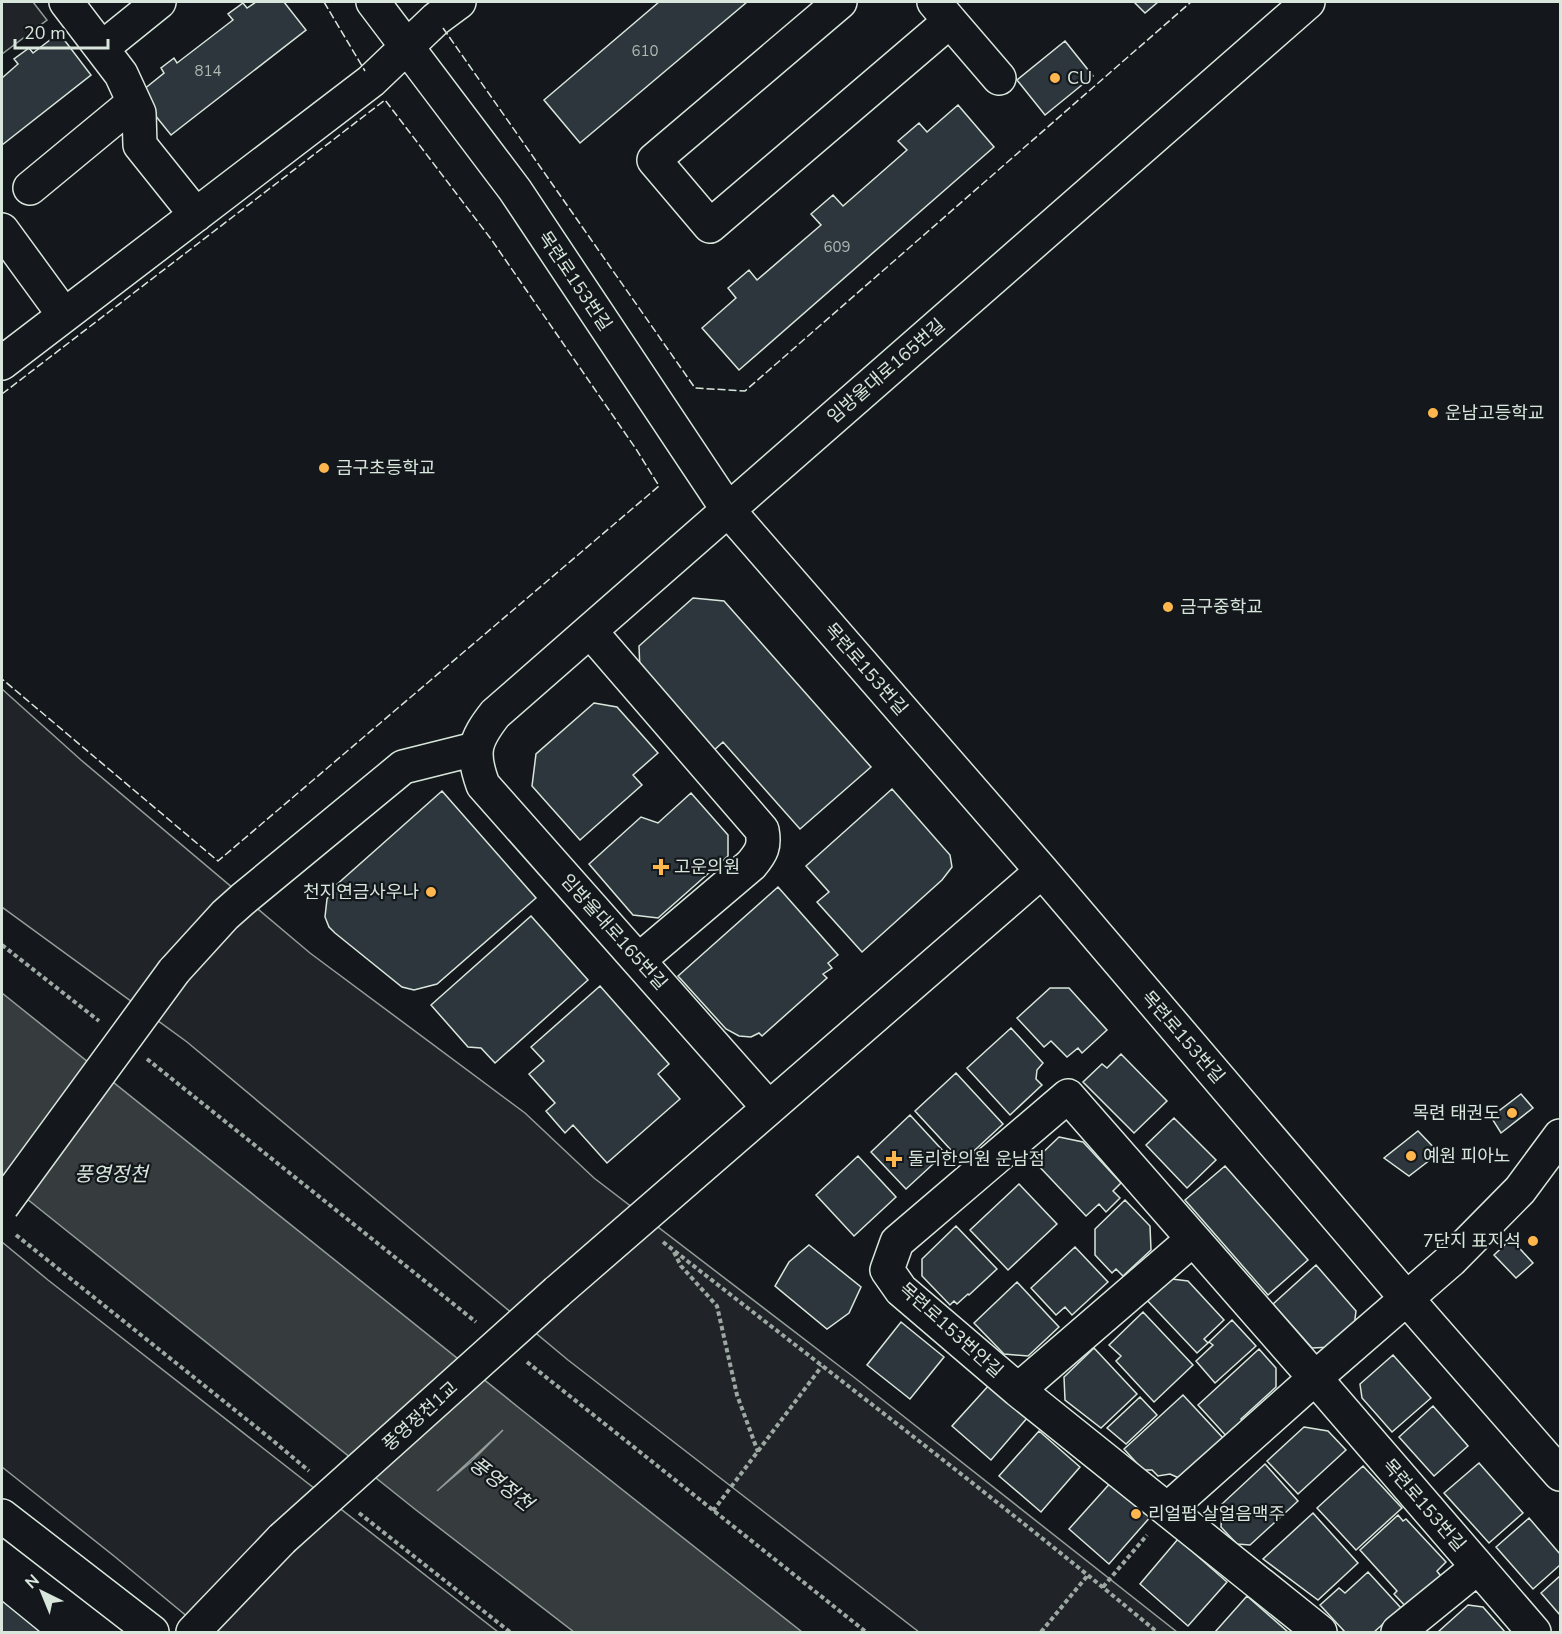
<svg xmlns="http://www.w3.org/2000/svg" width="1562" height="1634" font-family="'Nunito Sans','Noto Sans KR',sans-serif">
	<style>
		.green { fill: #202428; stroke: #939e99; stroke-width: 1.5 }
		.water { fill: #363b3e; stroke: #939e99; stroke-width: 1.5; fill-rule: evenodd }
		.building { fill: #2c363c; stroke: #d8e6dc; stroke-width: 1.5 }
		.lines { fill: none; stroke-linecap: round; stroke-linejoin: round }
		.minor-casing { stroke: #d8e6dc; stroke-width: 36 }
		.major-casing { stroke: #d8e6dc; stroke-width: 36 }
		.path { stroke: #9da8a2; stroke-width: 4; stroke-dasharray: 4.5 3; stroke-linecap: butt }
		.minor { stroke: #14181c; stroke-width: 33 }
		.major { stroke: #14181c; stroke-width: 33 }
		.minor-bridge-casing { stroke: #d8e6dc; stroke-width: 36; stroke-linecap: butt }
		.minor-bridge { stroke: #14181c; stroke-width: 33 }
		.fence { stroke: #d8e6dc; stroke-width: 1.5; stroke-dasharray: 8 3; stroke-linecap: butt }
		.poi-dot { fill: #ffb74d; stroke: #14181c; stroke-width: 2 }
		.labels { text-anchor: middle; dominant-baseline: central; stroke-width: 4.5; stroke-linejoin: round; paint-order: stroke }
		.number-label { font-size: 15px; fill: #adbab4 }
		.poi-label { font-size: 18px; fill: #d8e6dc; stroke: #14181c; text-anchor: start }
		.street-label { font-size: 18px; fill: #d8e6dc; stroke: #14181c }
		.water-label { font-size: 20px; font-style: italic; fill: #d8e6dc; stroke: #14181c }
	</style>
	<rect width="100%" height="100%" fill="#14181c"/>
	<path class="green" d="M2,2H33L47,20L2,54Z
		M2,689L81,760L310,953L525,1113L594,1178L855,1378L1177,1632H919L568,1360L187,1042L2,907Z
		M2,1242L48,1280L498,1632H206L114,1556L2,1467Z"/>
	<path class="water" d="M2,993L523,1411L802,1632H574L416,1510L2,1179ZM503,1430L472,1461L437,1491Z"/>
	<path class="building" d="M256,2H284L306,30L171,135L138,94L164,73L161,68L174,58L177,63L233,20L228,14L243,3L247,8Z
		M659,2H747L580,143L544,100Z
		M1134,2H1158L1145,13Z
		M59,33L91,75L2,145V78L18,64L14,59L29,48L33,53Z
		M1065,41L1093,76L1045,115L1017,80Z
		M958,105L994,147L739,370L702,328L736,298L728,288L749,270L757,280L821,225L811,214L833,195L843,206L907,150L898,141L919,123L927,132Z
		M693,598L724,601L871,767L800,829L723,742L712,752L640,670L639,646Z
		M594,703L617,707L658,753L633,775L642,785L580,840L532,786L536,754Z
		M892,789L950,855L952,867L942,880L862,952L817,902L829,892L806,866Z
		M442,791L536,898L437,984L414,990L402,987L335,933L329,927L325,917L327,899L334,887Z
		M691,793L728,835V856L658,918L633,915L589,864L641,817L658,823Z
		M778,887L838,955L828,963L832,968L823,974L827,978L762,1036L759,1033L751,1037L739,1036L726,1029L678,976Z
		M531,916L588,980L495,1063L481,1048L468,1047L431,1005Z
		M600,986L669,1064L658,1074L680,1099L607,1163L573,1125L565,1133L546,1111L555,1103L529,1074L544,1061L531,1047Z
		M1050,988H1069L1107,1030L1082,1053L1078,1048L1067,1057L1051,1041L1044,1047L1017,1018Z
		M1011,1028L1043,1063L1037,1070L1036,1079L1042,1085L1010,1115L967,1068Z
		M1121,1054L1167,1101L1134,1133L1083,1082L1102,1064L1107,1068Z
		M956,1073L1003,1124L962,1162L915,1111Z
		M1521,1094L1533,1108L1501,1133L1491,1117Z
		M910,1115L945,1153L906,1189L871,1152Z
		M1174,1118L1216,1160L1187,1188L1146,1145Z
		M1418,1131L1439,1153L1409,1176L1384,1158Z
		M1059,1137L1083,1142L1121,1183L1113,1191L1120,1198L1106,1212L1099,1204L1086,1216L1034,1161Z
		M858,1156L896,1197L854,1236L816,1195Z
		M1225,1166L1308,1260L1268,1295L1185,1200Z
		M1019,1184L1057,1224L1008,1270L970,1230Z
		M1125,1200L1150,1226L1151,1250L1123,1276L1116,1269L1112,1273L1095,1255V1229Z
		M956,1226L997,1269L969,1295L968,1294L957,1304L954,1301L950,1305L922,1276V1259Z
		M1511,1239L1533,1263L1516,1278L1494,1255Z
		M809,1245L861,1287L849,1313L827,1329L775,1286L789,1262Z
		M1075,1247L1108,1282L1072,1315L1065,1307L1056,1315L1031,1288Z
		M1316,1265L1356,1311L1354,1327L1332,1347L1312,1348L1273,1304Z
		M1164,1278L1188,1281L1224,1320L1204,1339L1208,1343L1197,1353L1144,1297Z
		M1017,1282L1059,1327L1028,1356L1004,1354L974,1323Z
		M1143,1312L1193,1365L1154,1402L1116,1361L1121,1356L1109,1345Z
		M1232,1320L1256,1346L1215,1383L1196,1361L1213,1345L1209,1342Z
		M901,1322L944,1357L910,1399L867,1365Z
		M1094,1348L1137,1394L1101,1428L1065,1400L1064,1377Z
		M1259,1349L1276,1368V1387L1241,1419L1244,1422L1228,1438L1198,1405Z
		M1393,1355L1431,1398L1392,1432L1362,1398L1360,1384Z
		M990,1384L1028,1417L991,1460L952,1426Z
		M1183,1395L1223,1438L1179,1478L1170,1474L1158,1476L1152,1470H1143L1124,1449Z
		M1140,1397L1157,1415L1126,1444L1107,1428Z
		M1433,1406L1468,1446L1434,1476L1399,1437Z
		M1304,1427L1328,1431L1346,1450L1298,1494L1267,1461Z
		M1039,1431L1080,1467L1041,1512L999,1476Z
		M1479,1463L1523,1513L1489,1543L1444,1493Z
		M1265,1464L1298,1501L1250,1545L1237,1544L1221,1527L1222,1504Z
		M1363,1466L1402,1508L1356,1550L1317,1508Z
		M1113,1480L1152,1515L1109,1564L1069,1529Z
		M1313,1513L1358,1563L1318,1600L1263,1559Z
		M1398,1515L1403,1521L1406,1519L1446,1562L1437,1571L1443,1579L1409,1610L1394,1594L1397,1591L1360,1550Z
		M1529,1518L1560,1554V1565L1533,1589L1496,1547Z
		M1178,1539L1227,1582L1188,1626L1140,1584Z
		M1368,1572L1401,1608L1374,1632H1345L1320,1605L1339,1588L1345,1593Z
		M1560,1576V1615L1541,1593Z
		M1247,1596L1288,1632H1215Z
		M2,1601L40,1632H2Z
		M1468,1605L1483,1607L1505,1632H1438Z"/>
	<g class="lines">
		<defs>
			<path id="minor" d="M66,2L121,74L139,113L140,145L196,215
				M373,2L515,190L728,510L1042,871L1407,1299L1560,1474
				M840,2L654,160L710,226L950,21L934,2
				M950,21L999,78
				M102,48L159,2
				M30,188L134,102
				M2,230L64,315
				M2,363L371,81L436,19L459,2
				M590,631L762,830C765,846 762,852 751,865L639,960
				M174,971L225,915L243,899L403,767L475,749
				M769,1108L483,785C471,752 474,741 495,714L1308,2
				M557,1292L1042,871
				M1018,1390L1192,1240
				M1168,1509L1315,1378L1451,1260L1520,1190L1560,1136
				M193,1632L282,1539
				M1320,1632L1018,1390L901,1290L887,1270L897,1242L1068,1096L1315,1378L1534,1632
				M1398,1632L1478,1567"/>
			<path id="major" d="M2,1516L152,1632"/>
		</defs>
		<use href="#minor" class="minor-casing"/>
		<use href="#major" class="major-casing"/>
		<path class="path" d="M2,945L99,1021
			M147,1059L476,1322
			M16,1235L271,1439L309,1471
			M663,1242C829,1372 996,1498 1157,1632
			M674,1252L681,1266L717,1306L737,1395L758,1452
			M527,1362L866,1632
			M713,1511L822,1366
			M359,1513L510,1632
			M1103,1587L1147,1535
			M1041,1632L1088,1575"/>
		<use href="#minor" class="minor"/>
		<use href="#major" class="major"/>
		<defs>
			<path id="minor-bridge" d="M2,1206L174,971
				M282,1539L557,1292"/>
		</defs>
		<use href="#minor-bridge" class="minor-bridge-casing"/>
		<use href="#minor-bridge" class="minor-bridge"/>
		<path class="fence" d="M324,2L365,71
			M443,28L695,388L745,391L1191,2
			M2,394L385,100L491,239L636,449L659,486L218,861L2,679"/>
	</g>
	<g class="poi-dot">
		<circle cx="1055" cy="78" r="6"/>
		<circle cx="1433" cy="413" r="6"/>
		<circle cx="324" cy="468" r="6"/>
		<circle cx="1168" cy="607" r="6"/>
		<path d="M658 858h6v6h6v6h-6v6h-6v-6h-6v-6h6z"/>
		<circle cx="431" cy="892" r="6"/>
		<circle cx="1512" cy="1113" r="6"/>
		<circle cx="1411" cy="1156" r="6"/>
		<path d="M891 1150h6v6h6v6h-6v6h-6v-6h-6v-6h6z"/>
		<circle cx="1533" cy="1241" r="6"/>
		<circle cx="1136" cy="1514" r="6"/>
	</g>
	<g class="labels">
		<g class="number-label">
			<text x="645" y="51">610</text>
			<text x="208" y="71">814</text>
			<text x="837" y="247">609</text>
		</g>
		<g class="poi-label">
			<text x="1067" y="78">CU</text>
			<text x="1445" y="413">운남고등학교</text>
			<text x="336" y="468">금구초등학교</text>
			<text x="1180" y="607">금구중학교</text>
			<text x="674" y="867">고운의원</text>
			<text x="419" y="892" text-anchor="end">천지연금사우나</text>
			<text x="1500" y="1113" text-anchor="end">목련 태권도</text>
			<text x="1423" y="1156">예원 피아노</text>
			<text x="908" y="1159">둘리한의원 운남점</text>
			<text x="1521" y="1241" text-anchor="end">7단지 표지석</text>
			<text x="1148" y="1514">리얼펍 살얼음맥주</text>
		</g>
		<g class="street-label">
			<text transform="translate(575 281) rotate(56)">목련로153번길</text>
			<text transform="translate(886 371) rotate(-41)">임방울대로165번길</text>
			<text transform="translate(866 669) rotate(49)">목련로153번길</text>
			<text transform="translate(614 932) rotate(48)">임방울대로165번길</text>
			<text transform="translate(1183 1037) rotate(49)">목련로153번길</text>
			<text transform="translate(951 1330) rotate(42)">목련로153번안길</text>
			<text transform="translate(420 1416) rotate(-42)">풍영정천1교</text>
			<text transform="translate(1424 1505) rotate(49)">목련로153번길</text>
		</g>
		<g class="water-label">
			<text x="111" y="1174">풍영정천</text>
			<text transform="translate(501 1484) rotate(38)">풍영정천</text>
		</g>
	</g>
	<rect width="1562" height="1634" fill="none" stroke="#d8e6dc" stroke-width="6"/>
	<g transform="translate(42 1592) rotate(317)" stroke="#14181c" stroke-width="4.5" paint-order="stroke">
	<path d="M0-4.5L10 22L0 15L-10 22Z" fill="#d8e6dc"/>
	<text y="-9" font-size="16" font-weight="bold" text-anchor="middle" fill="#d8e6dc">N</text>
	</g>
	<path d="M15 39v9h93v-9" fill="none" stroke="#d8e6dc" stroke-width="3"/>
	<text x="24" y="39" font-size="18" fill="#d8e6dc" stroke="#14181c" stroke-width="4.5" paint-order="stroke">20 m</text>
</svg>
